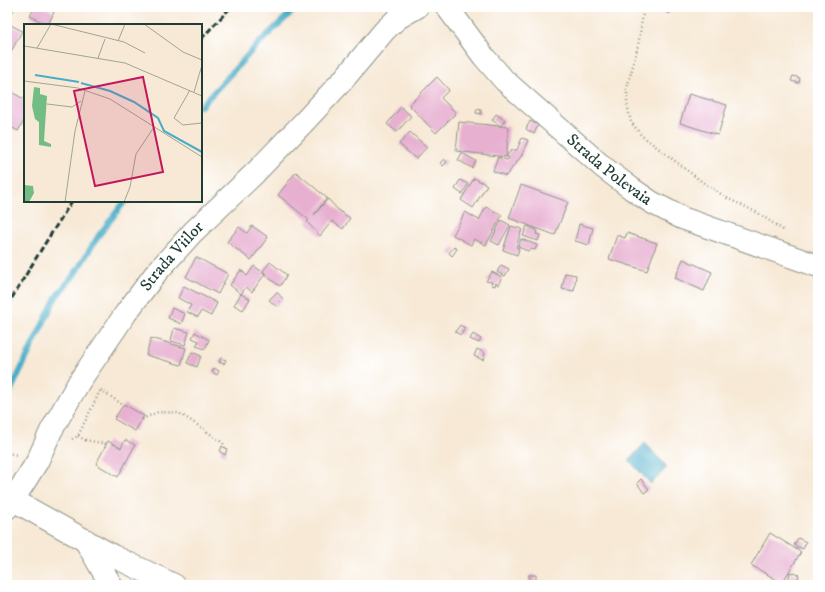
<svg xmlns="http://www.w3.org/2000/svg" width="825" height="592" font-family="'IM FELL DW Pica',serif">
	<style>
		.water { fill: #49adc8; stroke: #34757e }
		.lines { fill: none; stroke-linecap: round; stroke-linejoin: round }
		.stream { stroke: #49adc8; stroke-width: 6 }
		.building { fill: #e7b0d1 }
		.minor-casing { stroke: #8b9385; stroke-width: 24 }
		.path { stroke: #8b9385; stroke-width: 2.5; stroke-dasharray: 1 3; stroke-linecap: butt }
		.minor { stroke: #fff; stroke-width: 22 }
		.rail { stroke: #1f3d34; stroke-width: 3; stroke-dasharray: 6 3; stroke-linecap: butt }
		.labels { text-anchor: middle; dominant-baseline: central; stroke-width: 3.5; stroke-linejoin: round; paint-order: stroke }
		.street-label { font-size: 17px; fill: #1f3d34; stroke: #fff }
		.inset-river { fill: none; stroke: #49adc8; stroke-width: 2 }
		.inset-road { fill: none; stroke: #a1a495; stroke-width: 1 }
		.view { fill: #c2185b; fill-opacity: 0.15; stroke: #c2185b; stroke-width: 2 }
		.inset-edge { fill: none; stroke: #1f3d34; stroke-width: 2 }
	</style>
	<rect width="100%" height="100%" fill="#fff"/>
	<filter id="ink" filterUnits="userSpaceOnUse"><feTurbulence type="fractalNoise" baseFrequency=".025" numOctaves="2"/><feDisplacementMap in="SourceGraphic" scale="8" xChannelSelector="R" yChannelSelector="G"/><feConvolveMatrix kernelMatrix="1 2 1 2 8 2 1 2 1" color-interpolation-filters="sRGB"/></filter>
	<filter id="wash" filterUnits="userSpaceOnUse"><feTurbulence type="fractalNoise" baseFrequency=".012" numOctaves="4" result="noise"/><feDisplacementMap in="SourceGraphic" scale="16" xChannelSelector="R" yChannelSelector="G"/><feGaussianBlur stdDeviation="0.9" result="paint"/><feColorMatrix in="noise" values="0 0 0 0 0 0 0 0 0 0 0 0 0 0 0 0 0 1.4 0 .05"/><feComposite in="paint" operator="in"/></filter>
	<g filter="url(#wash)">
		<rect width="100%" height="100%" fill="#f7e9d6"/>
		<path class="water" d="M645,443L667,467L651,484L629,460Z"/>
		<g class="lines">
			<path class="stream" d="M201,106L258,44L297,7
				M7,398L56,297L74,275L99,235L125,201"/>
		</g>
		<g id="blocks">
			<path class="building" d="M7,7H15L7,22Z
				M35,7H45L54,12L48,25L30,16Z
				M512,7H521L519,11Z
				M658,7H673L669,14Z
				M11,25L22,31L12,50L7,47V33Z
				M818,66V76L814,74Z
				M793,76L800,78L799,83L791,81Z
				M437,77L449,90L441,98L456,113L436,133L409,105Z
				M7,89L25,100V119L18,131L7,125Z
				M689,94L727,105L718,135L680,123Z
				M401,107L411,116L397,132L387,124Z
				M477,109L481,110V114L476,113Z
				M496,114L505,120L501,126L492,120Z
				M530,121L538,125L534,134L526,129Z
				M459,122L509,127L506,157L456,151Z
				M410,132L427,147L416,159L399,144Z
				M522,138L528,140L522,155L506,176L493,171L498,157L507,160L509,158L506,156L512,150H517Z
				M462,153L476,161L472,168L458,160Z
				M444,159L447,162L443,166L440,163Z
				M296,172L327,198L314,215L328,199L339,211L350,218L343,229L332,221L320,236L307,222L309,220L278,195Z
				M474,178L487,185L473,208L461,200Z
				M460,180L468,184L462,194L455,189Z
				M521,185L568,202L555,235L509,218Z
				M486,207L502,215L486,245L474,239L471,245L453,235L465,212L479,220Z
				M501,220L510,225L499,245L491,241Z
				M579,224L593,228L589,245L575,241Z
				M252,226L268,237L251,260L227,242L239,227L247,233Z
				M511,226L522,229L516,247L519,249L517,255L503,250Z
				M527,226L537,230L536,234L540,235L538,241L523,236Z
				M627,233L657,243L647,271L609,259L617,235L625,238Z
				M521,239L537,245L535,250L530,249L528,251L518,247Z
				M454,247L457,249L452,256L449,253Z
				M196,257L228,274L218,294L186,277Z
				M683,259L712,272L704,291L675,278Z
				M270,262L287,275L280,286L270,279L263,271Z
				M501,265L509,269L505,276L497,272Z
				M254,266L265,274L252,292L246,287L241,294L230,285L241,270L247,276Z
				M492,272L502,277L498,285L496,283L495,286L492,285V282L486,281Z
				M565,273L576,275L574,291L562,289Z
				M184,286L217,303L211,316L201,311L198,317L187,312L191,305L178,298Z
				M277,292L283,299L276,306L269,300Z
				M241,294L250,299L243,310L234,305Z
				M172,308L185,314L181,324L168,318Z
				M460,325L465,328L461,335L455,332Z
				M174,328L189,332L185,345L171,341Z
				M195,332L209,340L205,349L196,346L199,341L192,338Z
				M473,334L481,339L479,343L470,339Z
				M151,338L186,348L181,365L146,355Z
				M477,349L485,353L483,360L474,356Z
				M192,352L201,356L197,367L187,363Z
				M221,358L226,360L224,364L219,362Z
				M214,368L219,371L217,375L212,372Z
				M124,404L144,416L135,431L114,419Z
				M125,440L135,445L118,477L96,464L108,441L121,448Z
				M222,446L227,449L225,455L220,452Z
				M641,479L649,489L644,493L637,483Z
				M770,533L801,552L782,583L751,565Z
				M798,538L806,542L803,549L794,545Z
				M790,572L799,575L796,585L788,582Z
				M529,575H536V583H529Z"/>
		</g>
	</g>
	<g filter="url(#ink)">
		<use href="#blocks" fill-opacity="0" stroke="#8b9385" stroke-width="1"/>
		<g class="lines">
			<defs>
				<g id="minor">
					<path id="s1" d="M447,7L484,57L504,80L603,167L632,189L651,202L682,218L818,266"/>
					<path d="M13,500L113,556L174,585"/>
					<path id="s2" d="M7,508L13,500L37,462L51,431L79,382L126,313L156,273L193,232L255,173L304,122L343,80L385,30L398,18L417,7"/>
					<path d="M85,540L111,585"/>
				</g>
			</defs>
			<use href="#minor" class="minor-casing"/>
			<path class="path" d="M644,7L638,46L627,88V104L631,122L641,135L701,181L727,198L758,213L783,230
				M101,390L123,405
				M142,419L158,412L179,413L199,426L223,443L225,448
				M78,436L85,440L107,444
				M72,439L78,436L100,391
				M7,453L18,455"/>
			<use href="#minor" class="minor"/>
			<path class="rail" d="M201,39L231,7
				M7,306L44,245L72,201"/>
		</g>
	</g>
	<g class="labels">
		<g class="street-label">
			<text stroke="none"><textPath href="#s1" startOffset="231">Strada Polevaia</textPath></text>
			<text stroke="none"><textPath href="#s2" startOffset="302">Strada Viilor</textPath></text>
		</g>
	</g>
	<g transform="translate(24 24)">
		<rect width="178" height="178" fill="#f7e9d6"/>
		<path d="M10,63L16,64V70L23,72L20,117L27,120V123L15,121V98L11,95L8,82ZM0,161L9,162L10,169L5,178H0Z" fill="#73bd84"/>
		<path class="inset-river" d="M11,51L55,58M57,59L86,67L110,78L134,94L140,107L178,128"/>
		<path class="inset-road" d="M27,0L100,18L121,29M120,0L159,28L178,36M94,17L101,0M0,22L101,39L178,72M13,24L27,0M74,34L81,15M0,57L54,64L86,75L178,133M166,66L150,94L159,101L178,99M170,68L178,41M23,80L48,83L57,77M41,178L51,107L61,67M100,178L106,163L112,130L130,103"/>
		<path class="view" d="M119,53L139,148L71,162L50,67Z"/>
		<rect width="178" height="178" class="inset-edge"/>
	</g>
	<rect width="825" height="592" fill="none" stroke="#fff" stroke-width="24"/>
</svg>
